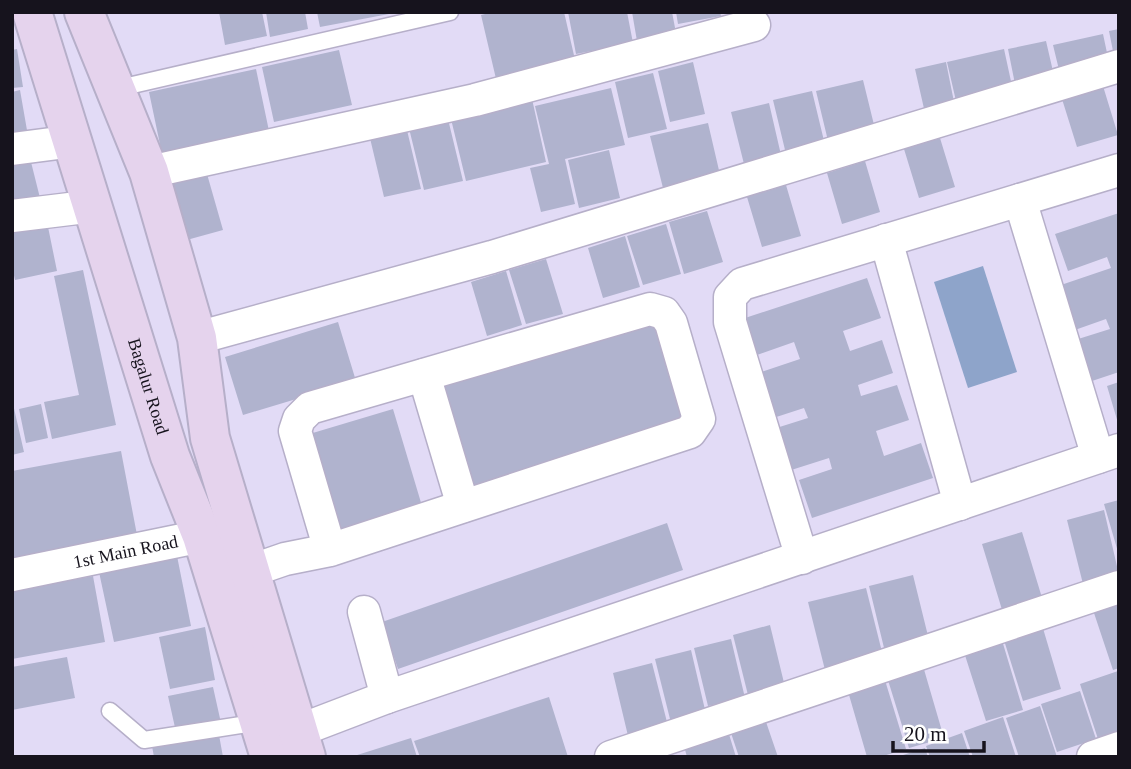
<svg xmlns="http://www.w3.org/2000/svg" width="1131" height="769" font-family="Georgia,serif">
	<style>
		.water { fill: #8ea4ca }
		.building { fill: #b0b3ce }
		.lines { fill: none; stroke-linecap: round; stroke-linejoin: round }
		.lane-casing { stroke: #b6afc9; stroke-width: 19 }
		.street-casing { stroke: #b6afc9; stroke-width: 35 }
		.secondary-casing { stroke: #b6afc9; stroke-width: 42 }
		.lane { stroke: #fff; stroke-width: 16 }
		.street { stroke: #fff; stroke-width: 32 }
		.secondary { stroke: #e5d3ed; stroke-width: 38 }
		.labels { text-anchor: middle; dominant-baseline: central; stroke-width: 5; stroke-linejoin: round; paint-order: stroke }
		.street-label { font-size: 18px; fill: #16131d; stroke: #fff }
	</style>
	<rect width="100%" height="100%" fill="#e2dbf6"/>
	<path class="water" d="M983,266L1017,372L968,388L934,282Z"/>
	<path class="building" d="M219,12H262L267,36L225,45Z
		M266,12H305L308,29L270,37Z
		M317,12H389V14L320,27Z
		M493,12H564L576,64L497,83L481,15Z
		M568,12H627L633,43L576,54Z
		M632,12H672L676,33L637,41Z
		M676,12H720L721,16L678,24Z
		M1119,29V50L1113,51L1109,31Z
		M1103,34L1110,67L1061,78L1053,45Z
		M1046,41L1055,80L1016,89L1008,49Z
		M17,49L23,87L12,88V50Z
		M1004,49L1012,86L956,101L947,62Z
		M339,50L352,105L274,122L262,67Z
		M693,62L705,114L670,122L658,71Z
		M946,62L955,107L925,113L915,69Z
		M256,69L269,131L162,154L149,92Z
		M653,73L667,129L628,138L615,82Z
		M863,80L876,133L829,145L816,91Z
		M1103,86L1118,135L1077,147L1062,99Z
		M611,88L625,145L565,159L575,204L541,212L530,168L549,164L535,106Z
		M20,90L28,136L12,139V92Z
		M812,91L825,145L786,154L773,100Z
		M532,99L546,162L466,181L451,119Z
		M769,103L781,155L744,164L731,112Z
		M447,115L463,181L424,190L408,124Z
		M708,123L721,179L664,192L650,136Z
		M406,126L421,189L384,197L369,134Z
		M940,138L955,187L919,198L904,149Z
		M609,150L620,198L579,208L568,160Z
		M30,158L41,202L12,206V160Z
		M865,161L880,212L842,224L827,173Z
		M205,167L223,230L183,241L165,178Z
		M786,185L801,236L762,247L747,197Z
		M707,211L723,262L684,274L669,222Z
		M1119,213V372L1089,382L1075,340L1110,329L1106,319L1072,331L1058,286L1111,268L1107,257L1068,271L1055,234Z
		M47,222L57,271L15,280L12,266V229Z
		M666,224L681,274L643,285L627,236Z
		M625,236L640,287L603,298L588,248Z
		M546,259L563,314L526,324L509,270Z
		M83,270L116,425L52,439L44,402L79,395L54,276Z
		M506,271L522,325L487,336L471,282Z
		M867,278L881,318L843,331L850,351L882,340L893,373L858,385L861,396L897,385L909,420L876,431L884,456L921,443L933,478L812,518L799,480L832,469L829,458L785,472L770,430L808,418L804,408L767,420L752,375L800,359L794,342L757,355L745,318Z
		M338,322L356,381L243,415L225,357Z
		M653,322L685,428L475,491L443,385Z
		M1119,382V422L1118,423L1107,386Z
		M13,404L24,452L12,455V405Z
		M41,404L48,438L26,443L19,409Z
		M393,409L425,516L338,542L306,435Z
		M121,451L137,535L12,559V471Z
		M1119,500V552H1118L1104,504Z
		M1104,510L1119,575L1083,584L1067,520Z
		M667,523L683,570L398,669L382,622Z
		M1022,532L1043,601L1003,613L982,544Z
		M177,556L191,626L114,642L99,572Z
		M913,575L929,640L885,652L869,586Z
		M93,576L105,642L12,659V591Z
		M866,588L883,656L825,670L808,602Z
		M1119,602V668L1113,670L1093,610Z
		M770,625L785,687L748,695L733,635Z
		M1042,625L1061,689L1023,701L1003,637Z
		M205,627L215,680L170,689L159,637Z
		M1001,637L1023,710L986,721L963,649Z
		M731,639L745,698L708,706L694,648Z
		M691,650L706,714L671,723L655,659Z
		M67,657L75,698L12,710V667Z
		M652,663L669,730L629,740L613,673Z
		M923,666L944,738L909,748L887,677Z
		M1118,671L1119,732L1098,739L1080,684Z
		M884,677L906,749L880,757H867L847,688Z
		M213,687L221,723L176,732L168,696Z
		M1080,691L1096,739L1057,752L1041,704Z
		M549,697L568,757H420L414,741Z
		M1040,706L1057,757H1019L1006,718Z
		M1003,717L1016,757H973L964,731Z
		M765,719L778,757H739L730,730Z
		M728,731L736,757H687L684,746Z
		M962,733L970,757H930L926,746Z
		M219,735L223,757H154L152,746Z
		M411,738L417,757H354V756Z
		M925,748L928,757H900V756Z"/>
	<g class="lines">
		<defs>
			<path id="lane" d="M115,89L450,12
				M110,711L144,740L260,722"/>
			<g id="street">
				<path d="M12,149L74,141"/>
				<path d="M149,172L475,100L754,25"/>
				<path d="M1020,200L1098,457"/>
				<path d="M12,216L94,206"/>
				<path d="M886,240L960,504"/>
				<path d="M197,338L492,257L1119,66"/>
				<path d="M424,375L463,506"/>
				<path d="M802,558L730,322V297L742,284L1119,170"/>
				<path d="M250,571L285,559L330,550L295,431L299,419L310,408L650,309L664,313L671,323L699,419L690,432L330,550"/>
				<path id="s1" d="M12,575L202,536L225,528"/>
				<path d="M364,612L387,697"/>
				<path d="M298,731L387,697L1119,450"/>
				<path d="M611,757L1119,587"/>
				<path d="M1093,757L1119,748"/>
			</g>
			<g id="secondary">
				<path id="s2" d="M32,12L170,456L202,536L270,757"/>
				<path d="M84,12L149,172L197,338L210,438L306,757"/>
			</g>
		</defs>
		<use href="#lane" class="lane-casing"/>
		<use href="#street" class="street-casing"/>
		<use href="#secondary" class="secondary-casing"/>
		<use href="#lane" class="lane"/>
		<use href="#street" class="street"/>
		<use href="#secondary" class="secondary"/>
	</g>
	<g class="labels">
		<g class="street-label">
			<text stroke="none"><textPath href="#s2" startOffset="392">Bagalur Road</textPath></text>
			<text stroke="none"><textPath href="#s1" startOffset="116">1st Main Road</textPath></text>
		</g>
	</g>
	<rect width="1131" height="769" fill="none" stroke="#16131d" stroke-width="28"/>
	<path d="M893 741v10h91v-10" fill="none" stroke="#16131d" stroke-width="3.5"/>
	<text x="904" y="741" font-size="21" fill="#16131d" stroke="#ffffff" stroke-width="5" paint-order="stroke">20 m</text>
</svg>
